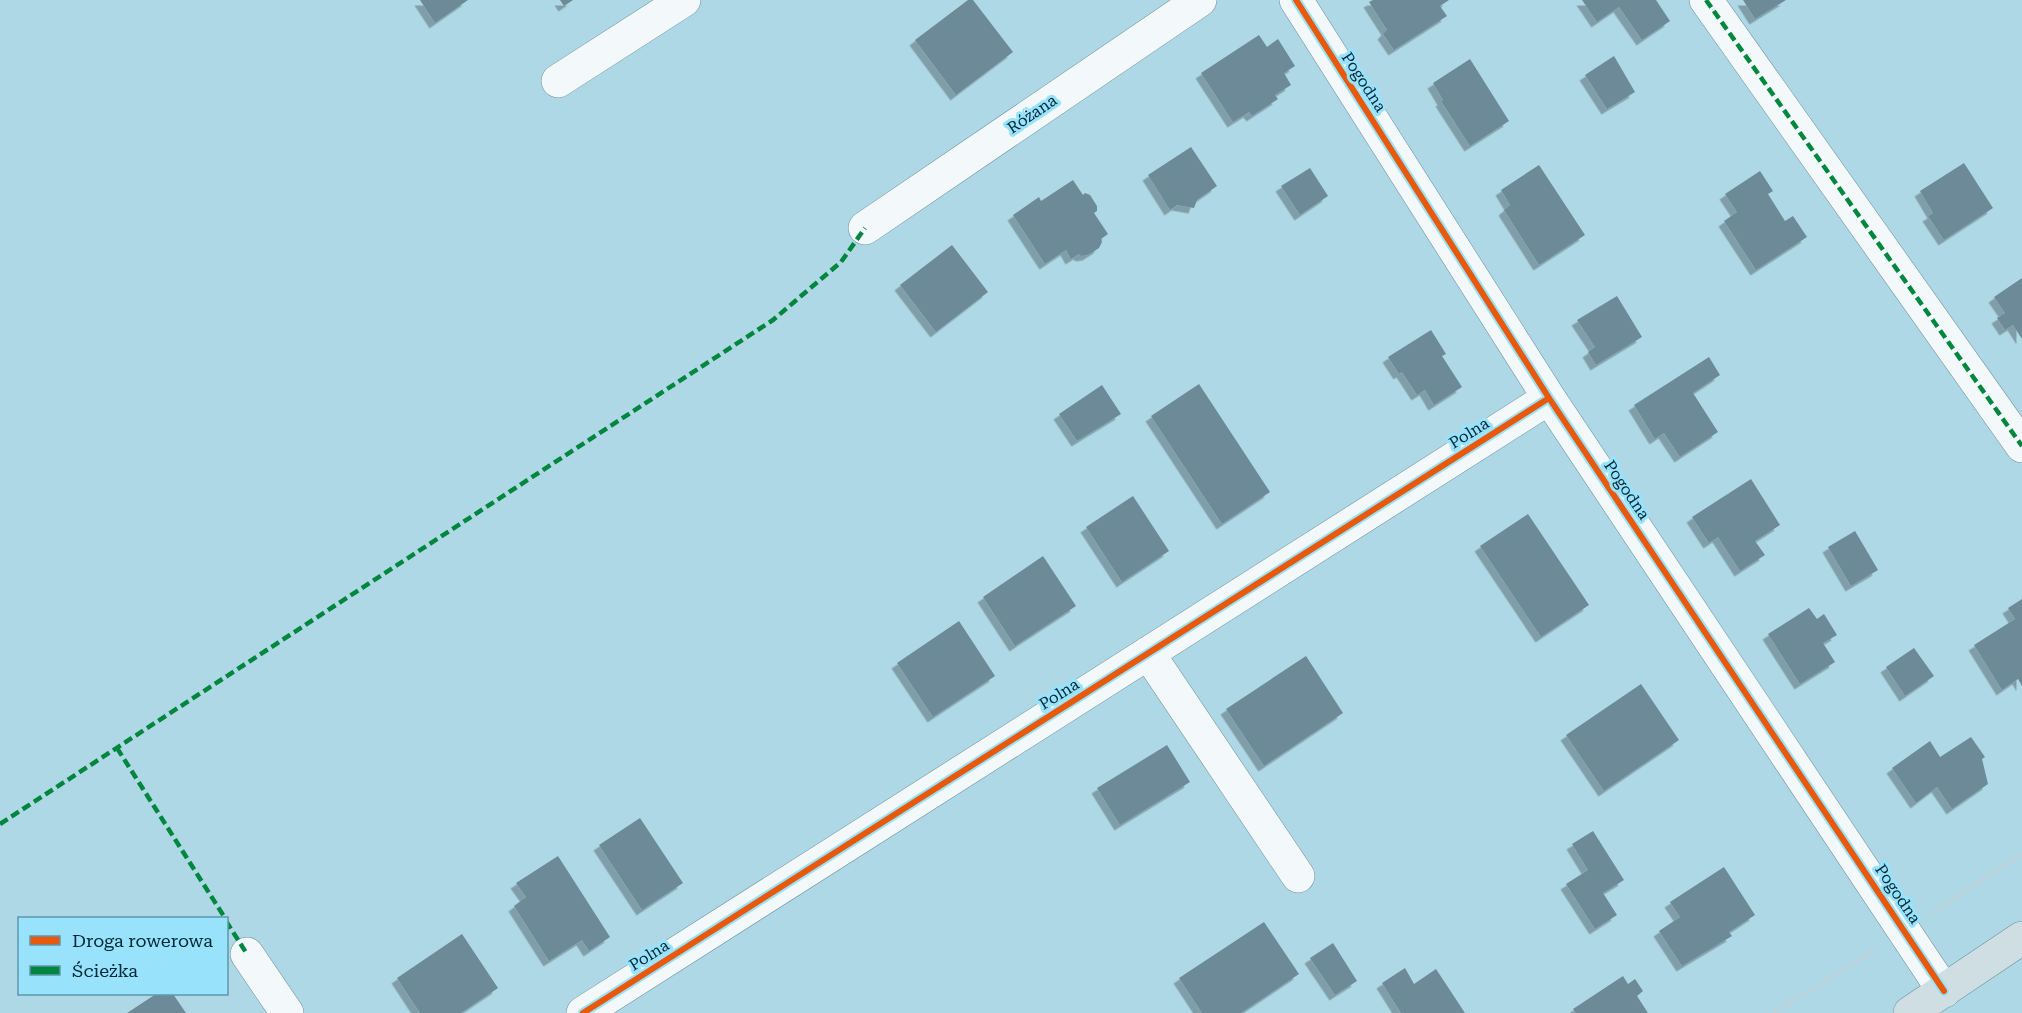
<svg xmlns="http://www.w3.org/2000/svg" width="2022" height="1013" font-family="'Roboto Serif',serif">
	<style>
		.building { fill: #6c8a98; filter: url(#shadow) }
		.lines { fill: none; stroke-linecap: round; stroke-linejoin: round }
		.minor-casing { stroke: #6b8d98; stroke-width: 34 }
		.major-casing { stroke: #6c929d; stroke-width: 34 }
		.path { stroke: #c3d1d6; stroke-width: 4; stroke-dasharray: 3 3; stroke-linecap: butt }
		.minor { stroke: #f3f9fb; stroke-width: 33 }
		.major { stroke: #cedee2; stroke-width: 33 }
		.quiet { stroke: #00873e; stroke-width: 4.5; stroke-dasharray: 9 4.5; stroke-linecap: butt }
		.cycleway-casing { stroke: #99e2fc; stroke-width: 10 }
		.cycleway { stroke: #e8590c; stroke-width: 6 }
		.labels { text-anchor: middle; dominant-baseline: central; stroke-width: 6; stroke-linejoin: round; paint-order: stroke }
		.street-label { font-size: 16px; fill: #002835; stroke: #99e2fc }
	</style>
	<defs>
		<filter id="shadow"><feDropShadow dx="-5.5" dy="5.5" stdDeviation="0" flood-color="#0004"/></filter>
	</defs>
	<rect width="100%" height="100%" fill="#afd8e6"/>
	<path class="building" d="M420,0H468L435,23Z
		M560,0H573L564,6Z
		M968,0H973L1013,52L956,95L915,40Z
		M1373,0H1449L1440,6L1447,16L1394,50L1383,34L1387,30L1369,2Z
		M1582,0H1656L1670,21L1642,40L1619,7L1597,22Z
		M1743,0H1786L1755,19Z
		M1259,35L1267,47L1278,39L1295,66L1284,73L1291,85L1275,95L1278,99L1252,116L1249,112L1233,122L1201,73Z
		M1614,56L1635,92L1607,109L1585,75Z
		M1470,59L1509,121L1470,146L1441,101L1443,100L1433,83Z
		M1191,147L1217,186L1197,200L1194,208L1177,205L1170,210L1148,175Z
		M1964,163L1993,208L1944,240L1928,216L1933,213L1920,191Z
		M1539,165L1585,235L1539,265L1504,210L1510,205L1501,190Z
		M1310,168L1328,196L1300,215L1281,186Z
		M1760,171L1773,191L1768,194L1785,221L1793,216L1807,237L1756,270L1724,221L1737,212L1725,194Z
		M1073,180L1083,195L1085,193L1090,195L1097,206V211L1094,213L1108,234L1101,239L1102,242L1099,248L1088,255L1081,256L1079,254L1071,259L1066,250L1045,264L1013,215L1039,197L1041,201Z
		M952,245L988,292L936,332L900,285Z
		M2022,278V339L2013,325L2005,330L1997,318L2005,313L1994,297Z
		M1617,296L1642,337L1596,365L1588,352L1595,347L1577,320Z
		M1431,330L1446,354L1442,356L1462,387L1434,405L1425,390L1417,395L1402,372L1399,374L1388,357Z
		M1709,357L1720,375L1693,393L1718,432L1680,457L1664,433L1655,439L1634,405Z
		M1199,384L1270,492L1222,524L1151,416Z
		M1102,385L1121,414L1077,441L1059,414Z
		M1751,479L1780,525L1755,541L1765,555L1740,571L1718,537L1709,543L1692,517Z
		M1133,496L1169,551L1122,582L1086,527Z
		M1528,514L1589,605L1541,637L1480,546Z
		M1855,531L1878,570L1851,586L1828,547Z
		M1043,556L1076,606L1015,646L983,597Z
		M2022,599V686L2018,679L2002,690L1974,645L2015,619L2008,608Z
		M1809,608L1817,619L1824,614L1837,635L1823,643L1835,662L1800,684L1768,634Z
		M959,621L995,676L933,717L897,663Z
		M1914,648L1934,676L1905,696L1886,667Z
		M1306,656L1343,713L1264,766L1226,709Z
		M1641,684L1679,740L1604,791L1566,735Z
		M1971,737L1985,757L1982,759L1988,784L1952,809L1937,787L1916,803L1892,768L1930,741L1940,757Z
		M1167,745L1190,782L1120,825L1097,788Z
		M640,818L683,883L642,910L599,845Z
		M1593,831L1624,880L1603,893L1617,915L1595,929L1566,884L1588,870L1572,844Z
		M558,856L610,937L589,951L582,940L549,961L514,906L526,897L516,883Z
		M1724,867L1755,915L1729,932L1732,936L1682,966L1659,931L1680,917L1670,902Z
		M1264,922L1299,974L1241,1013H1202L1179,978Z
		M462,934L498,988L461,1013H420L397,978Z
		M1333,943L1357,981L1335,995L1310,958Z
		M1405,968L1414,984L1436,969L1465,1013H1401L1382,983Z
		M1623,976L1628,984L1635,979L1643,991L1637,996L1648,1013H1576L1573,1009Z
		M156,994H173L186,1013H127Z"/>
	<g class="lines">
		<defs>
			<path id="minor" d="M1296,0L1549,398L1944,991
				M1706,0L2022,446
				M558,81L684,0
				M865,228L1200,0
				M1148,653L1298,876
				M247,954L287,1013
				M583,1013L1549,398"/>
			<path id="major" d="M1910,1013L2022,938"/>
		</defs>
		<use href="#minor" class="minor-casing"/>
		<use href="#major" class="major-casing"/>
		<path class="path" d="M1932,913L2022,853
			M1774,1013L1875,950"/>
		<use href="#minor" class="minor"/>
		<use href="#major" class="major"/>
		<path class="quiet" d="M1706,0L2022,446
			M117,748L225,918
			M0,824L773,320L841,262L865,228
			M226,921L247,954"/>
		<defs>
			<path id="cycleway" d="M1296,0L1549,398L1944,991
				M583,1013L1549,398"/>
		</defs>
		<use href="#cycleway" class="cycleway-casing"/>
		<use href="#cycleway" class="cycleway"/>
	</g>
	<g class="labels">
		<g class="street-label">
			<text transform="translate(1364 82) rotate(57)">Pogodna</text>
			<text transform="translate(1032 114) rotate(-34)">Różana</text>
			<text transform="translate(1469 433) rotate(-32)">Polna</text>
			<text transform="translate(1627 490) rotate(56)">Pogodna</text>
			<text transform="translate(1059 694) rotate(-32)">Polna</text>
			<text transform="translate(1898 894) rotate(56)">Pogodna</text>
			<text transform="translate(649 955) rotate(-32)">Polna</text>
		</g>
	</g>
	<rect x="18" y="917" width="210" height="78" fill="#99e2fc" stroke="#5c98ac" stroke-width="1.5"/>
	<rect x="30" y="936" width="30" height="9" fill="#e8590c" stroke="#5c98ac" stroke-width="1.5"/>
	<text x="72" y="947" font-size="18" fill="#002835">Droga rowerowa</text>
	<rect x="30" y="966" width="30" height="9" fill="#00873e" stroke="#5c98ac" stroke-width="1.5"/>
	<text x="72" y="977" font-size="18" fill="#002835">Ścieżka</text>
</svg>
